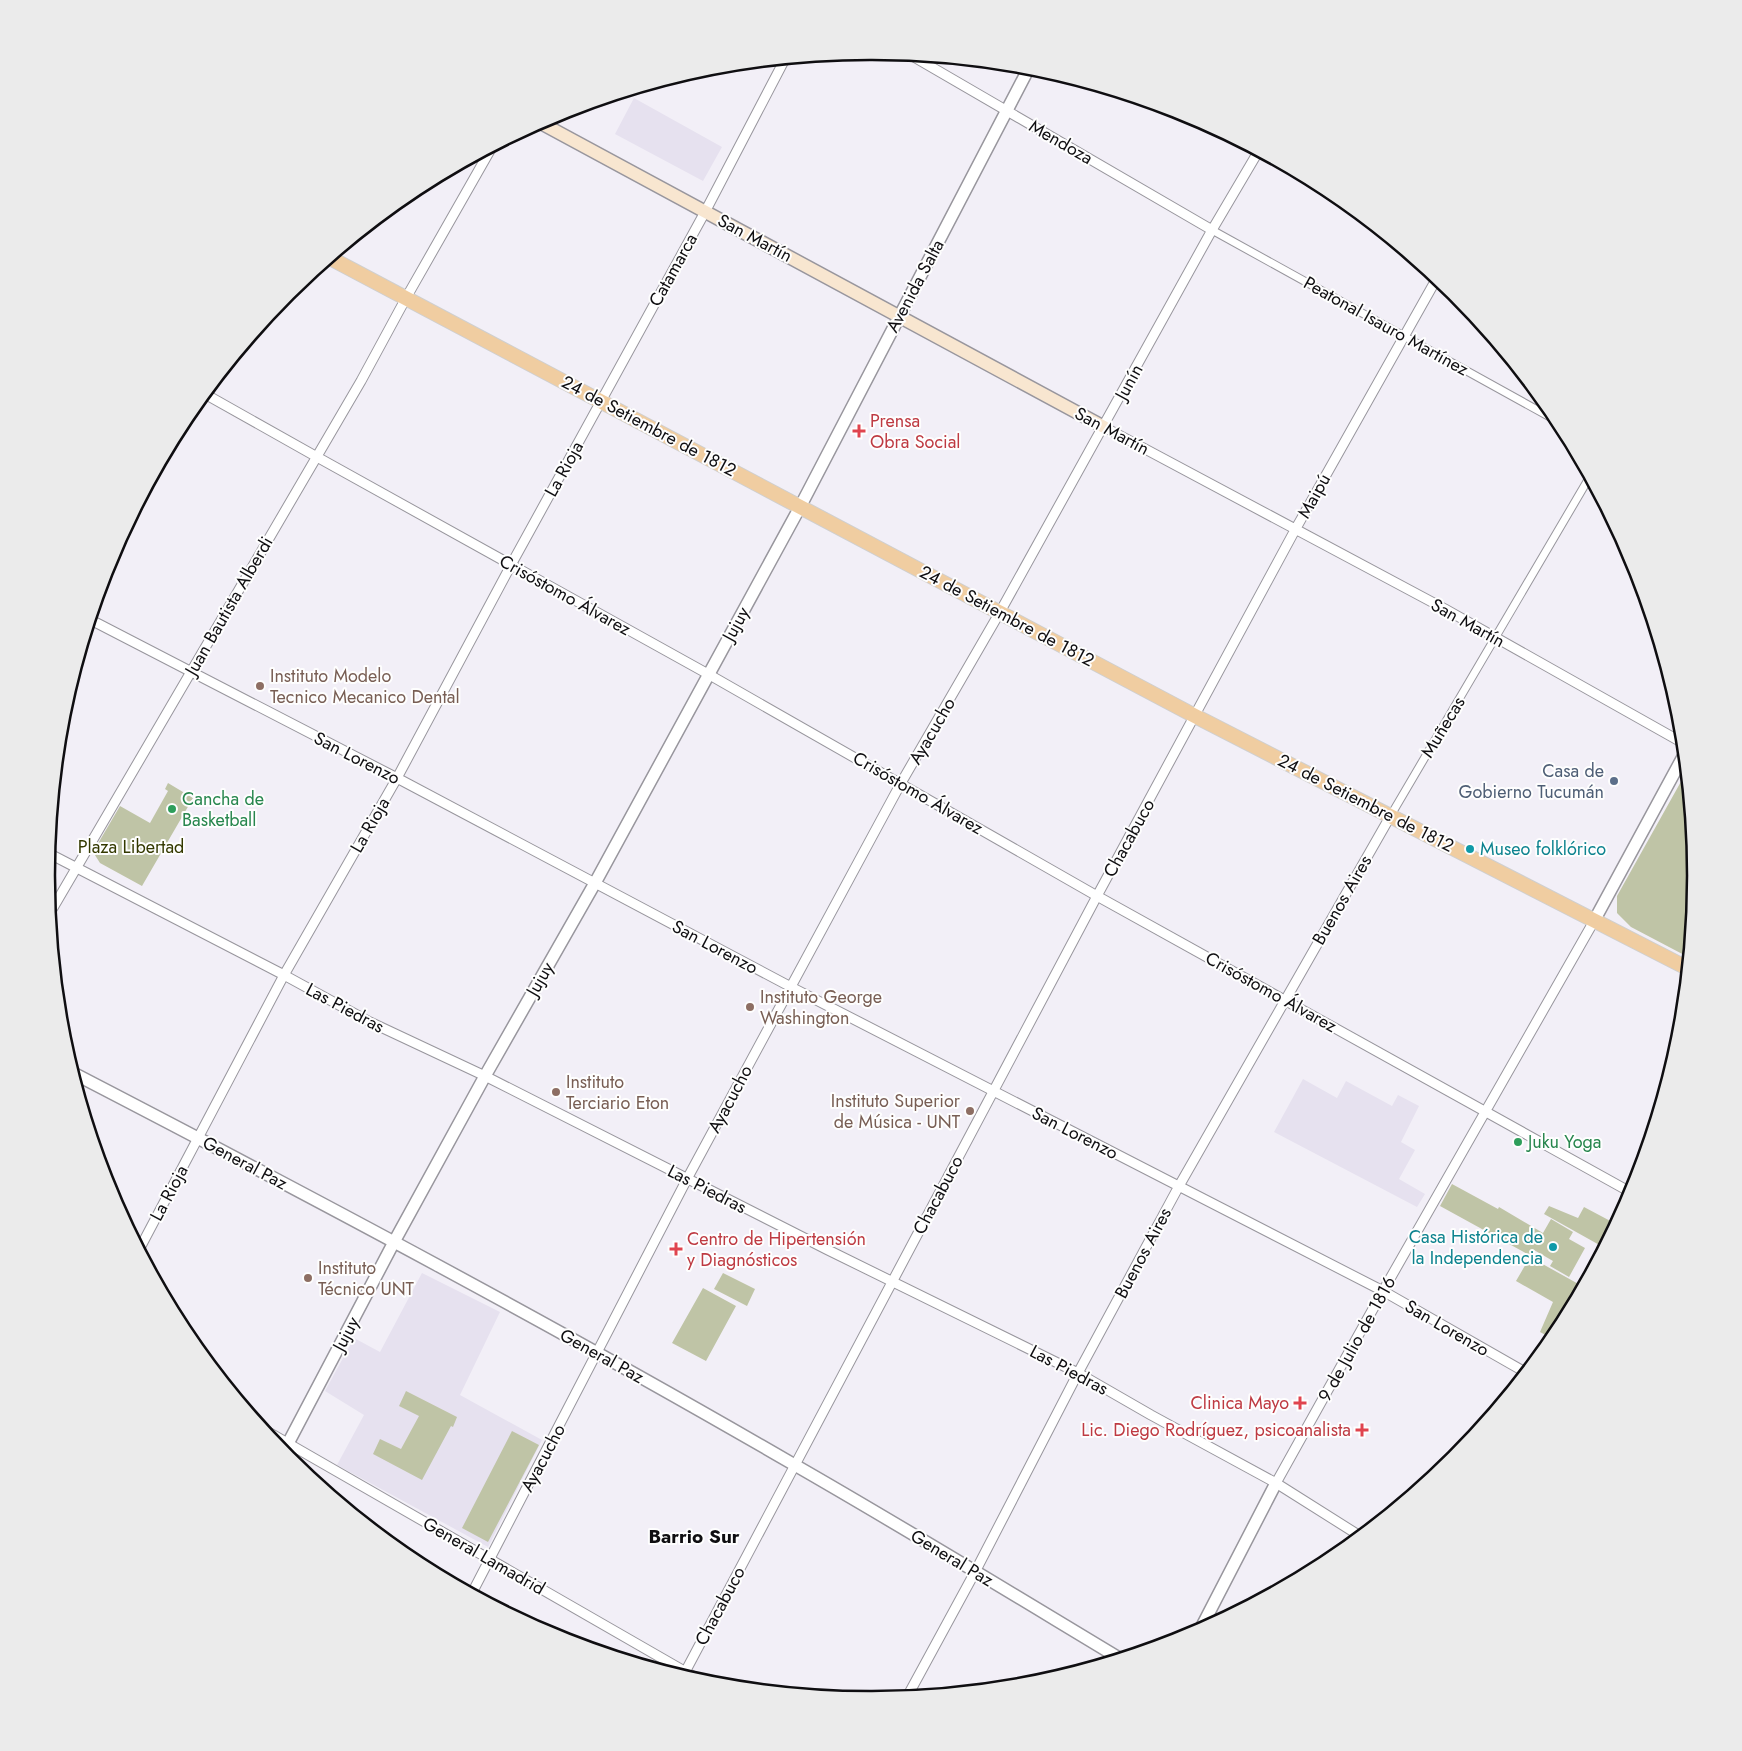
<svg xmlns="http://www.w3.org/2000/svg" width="1742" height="1751" font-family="Jost,sans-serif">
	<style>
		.built { fill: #e6e1ef }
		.green { fill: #bfc4a6 }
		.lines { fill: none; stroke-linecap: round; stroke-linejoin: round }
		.pedestrian-casing { stroke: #98969d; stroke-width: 9 }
		.minor-casing { stroke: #98969d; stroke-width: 11 }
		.tertiary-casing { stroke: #98969d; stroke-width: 14 }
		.secondary-casing { stroke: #98969d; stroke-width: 15 }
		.primary-casing { stroke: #cfcfcf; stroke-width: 16 }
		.pedestrian { stroke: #fff; stroke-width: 7 }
		.minor { stroke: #fff; stroke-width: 9 }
		.tertiary { stroke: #fff; stroke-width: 11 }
		.secondary { stroke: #f8e6d0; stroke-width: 12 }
		.primary { stroke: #f0cda1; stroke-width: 14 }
		.health-dot { fill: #e0444e; stroke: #fefefe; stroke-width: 2 }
		.education-dot { fill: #8d6e63; stroke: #fefefe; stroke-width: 2 }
		.service-dot { fill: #5c6f8a; stroke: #fefefe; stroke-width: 2 }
		.leisure-dot { fill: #2e9e5b; stroke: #fefefe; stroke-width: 2 }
		.culture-dot { fill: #0f9aa8; stroke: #fefefe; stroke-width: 2 }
		.labels { text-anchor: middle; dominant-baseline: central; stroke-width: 4; stroke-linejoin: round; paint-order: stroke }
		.street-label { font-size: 18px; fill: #0f0e11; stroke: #fefefe }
		.health-label { font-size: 18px; fill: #be3a42; stroke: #fefefe; text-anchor: start }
		.education-label { font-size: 18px; fill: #785e54; stroke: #fefefe; text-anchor: start }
		.service-label { font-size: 18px; fill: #4e5e75; stroke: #fefefe; text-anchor: end }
		.leisure-label { font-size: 18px; fill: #27864d; stroke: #fefefe; text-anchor: start }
		.park-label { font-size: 18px; fill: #343900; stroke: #fefefe }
		.culture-label { font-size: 18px; fill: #0d838f; stroke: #fefefe; text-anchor: start }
		.neighbourhood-label { font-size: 19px; font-weight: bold; fill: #0f0e11; stroke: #fefefe }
		.rim { fill: none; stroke: #0f0e11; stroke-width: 2.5 }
	</style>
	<rect width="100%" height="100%" fill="#f2eff7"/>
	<path class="built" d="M634,98L722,147L703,181L615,134Z
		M1303,1079L1337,1098L1346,1081L1392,1106L1398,1095L1419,1106L1401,1142L1415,1150L1399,1179L1425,1194L1417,1207L1274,1132Z
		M422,1273L500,1312L460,1395L542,1440L488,1547L337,1465L364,1415L325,1391L354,1338L380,1352Z"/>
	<path class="green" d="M1686,776L1696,875L1688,957L1631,927L1617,913V896L1683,778Z
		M168,783L193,798L142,886L100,863L93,852L120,806L150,823L168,791L165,789Z
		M1452,1184L1498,1209L1499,1207L1543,1233L1551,1219L1573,1232L1569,1239L1585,1248L1569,1277L1550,1266L1553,1261L1534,1250L1531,1256L1440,1206Z
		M1549,1206L1578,1218L1584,1207L1616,1224L1603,1247L1544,1214Z
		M1530,1257L1582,1286L1553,1339L1540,1332L1553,1302L1516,1281Z
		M723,1273L755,1289L747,1306L714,1289Z
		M703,1288L736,1306L706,1361L672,1343Z
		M406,1391L457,1417L453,1427L451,1426L422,1480L373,1454L380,1439L401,1449L419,1416L399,1406Z
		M512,1431L539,1445L488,1542L462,1528Z"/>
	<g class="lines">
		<defs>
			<path id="pedestrian" d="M1212,230L1559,422
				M1391,815L1589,478"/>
			<path id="minor" d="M909,54L1212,230
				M205,394L317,457L708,674L1097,896L1632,1193
				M1104,427L1445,609L1683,743
				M91,620L397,778L791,987L1383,1291L1525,1372
				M48,853L284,975L370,1022L485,1076L828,1250L1078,1373L1151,1415L1276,1483L1360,1536
				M50,913L361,381L406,298L492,147
				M140,1248L284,975L397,778L511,565L705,212L785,59
				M263,1429L705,1683
				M1276,1483L1383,1291L1594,921
				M472,1593L687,1179L901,783L1000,612L1212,230L1258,152
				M683,1676L1097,896L1295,530L1437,278
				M907,1697L975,1572L1078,1373L1179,1186L1391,815"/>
			<path id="tertiary" d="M1594,921L1684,755
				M73,1073C316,1199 557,1327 793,1464C903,1527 1011,1593 1119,1658
				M283,1453L394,1242L485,1076L595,883L800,507L1030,66
				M1200,1630L1276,1483"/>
			<path id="secondary" d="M539,122L1104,427"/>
			<path id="primary" d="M330,258L1195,716L1687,968"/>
		</defs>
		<use href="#pedestrian" class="pedestrian-casing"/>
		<use href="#minor" class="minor-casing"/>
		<use href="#tertiary" class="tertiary-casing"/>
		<use href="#secondary" class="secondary-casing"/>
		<use href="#primary" class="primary-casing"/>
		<use href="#pedestrian" class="pedestrian"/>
		<use href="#minor" class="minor"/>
		<use href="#tertiary" class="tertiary"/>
		<use href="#secondary" class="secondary"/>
		<use href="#primary" class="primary"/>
	</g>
	<g class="health-dot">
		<path d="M856.5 423.5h5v5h5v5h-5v5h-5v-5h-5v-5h5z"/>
		<path d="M673.5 1241.5h5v5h5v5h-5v5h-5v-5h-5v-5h5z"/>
		<path d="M1297.5 1395.5h5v5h5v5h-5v5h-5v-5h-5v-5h5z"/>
		<path d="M1359.5 1422.5h5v5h5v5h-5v5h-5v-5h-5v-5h5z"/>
	</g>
	<g class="education-dot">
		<circle cx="260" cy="686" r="5"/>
		<circle cx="750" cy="1007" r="5"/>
		<circle cx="556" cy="1092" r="5"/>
		<circle cx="970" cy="1111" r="5"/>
		<circle cx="308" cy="1278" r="5"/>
	</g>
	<circle class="service-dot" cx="1614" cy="781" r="5"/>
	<g class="leisure-dot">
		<circle cx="172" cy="809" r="5"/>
		<circle cx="1518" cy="1142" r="5"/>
	</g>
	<g class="culture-dot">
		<circle cx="1470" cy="849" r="5"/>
		<circle cx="1553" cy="1247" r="5"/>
	</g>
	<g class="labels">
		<g class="street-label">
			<text transform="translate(1061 142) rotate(30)">Mendoza</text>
			<text transform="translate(755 238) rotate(28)">San Martín</text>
			<text transform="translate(673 270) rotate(-61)">Catamarca</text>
			<text transform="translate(915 286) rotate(-62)">Avenida Salta</text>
			<text transform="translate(1386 326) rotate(29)">Peatonal Isauro Martínez</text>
			<text transform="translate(1129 382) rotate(-61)">Junín</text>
			<text transform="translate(649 426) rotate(28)">24 de Setiembre de 1812</text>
			<text transform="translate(1112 431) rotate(28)">San Martín</text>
			<text transform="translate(564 469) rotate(-61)">La Rioja</text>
			<text transform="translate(1314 496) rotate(-61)">Maipú</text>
			<text transform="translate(565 595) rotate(29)">Crisóstomo Álvarez</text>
			<text transform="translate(229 606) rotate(-60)">Juan Bautista Alberdi</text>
			<text transform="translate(1007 616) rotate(28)">24 de Setiembre de 1812</text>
			<text transform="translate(1468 623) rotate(29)">San Martín</text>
			<text transform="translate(736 624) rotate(-61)">Jujuy</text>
			<text transform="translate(1443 727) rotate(-59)">Muñecas</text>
			<text transform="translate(932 731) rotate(-60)">Ayacucho</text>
			<text transform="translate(357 758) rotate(27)">San Lorenzo</text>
			<text transform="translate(918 793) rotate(30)">Crisóstomo Álvarez</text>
			<text transform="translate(1366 803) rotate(27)">24 de Setiembre de 1812</text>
			<text transform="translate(370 825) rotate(-60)">La Rioja</text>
			<text transform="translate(1129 838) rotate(-61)">Chacabuco</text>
			<text transform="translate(1342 900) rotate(-60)">Buenos Aires</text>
			<text transform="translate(715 947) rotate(28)">San Lorenzo</text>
			<text transform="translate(540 979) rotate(-60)">Jujuy</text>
			<text transform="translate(1271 992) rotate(29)">Crisóstomo Álvarez</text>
			<text transform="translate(345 1008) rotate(28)">Las Piedras</text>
			<text transform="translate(730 1099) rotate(-62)">Ayacucho</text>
			<text transform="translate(1075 1133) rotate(27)">San Lorenzo</text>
			<text transform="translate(245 1163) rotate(28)">General Paz</text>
			<text transform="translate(707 1189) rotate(27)">Las Piedras</text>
			<text transform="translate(169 1193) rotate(-62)">La Rioja</text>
			<text transform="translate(938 1195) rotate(-62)">Chacabuco</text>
			<text transform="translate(1143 1253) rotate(-62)">Buenos Aires</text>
			<text transform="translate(1447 1328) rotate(30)">San Lorenzo</text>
			<text transform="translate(346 1334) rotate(-62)">Jujuy</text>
			<text transform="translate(1357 1339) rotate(-61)">9 de Julio de 1816</text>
			<text transform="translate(602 1356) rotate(29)">General Paz</text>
			<text transform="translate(1069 1370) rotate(28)">Las Piedras</text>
			<text transform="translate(543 1458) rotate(-62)">Ayacucho</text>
			<text transform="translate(484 1556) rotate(30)">General Lamadrid</text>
			<text transform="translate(952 1558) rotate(31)">General Paz</text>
			<text transform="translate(720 1606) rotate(-62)">Chacabuco</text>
		</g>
		<g class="health-label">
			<text x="870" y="421">Prensa<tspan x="870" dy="21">Obra Social</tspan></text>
			<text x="687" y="1239">Centro de Hipertensión<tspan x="687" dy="21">y Diagnósticos</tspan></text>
			<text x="1289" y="1403" text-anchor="end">Clinica Mayo</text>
			<text x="1351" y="1430" text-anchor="end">Lic. Diego Rodríguez, psicoanalista</text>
		</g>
		<g class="education-label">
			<text x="270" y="676">Instituto Modelo<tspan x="270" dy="21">Tecnico Mecanico Dental</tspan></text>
			<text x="760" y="997">Instituto George<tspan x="760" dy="21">Washington</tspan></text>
			<text x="566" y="1082">Instituto<tspan x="566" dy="21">Terciario Eton</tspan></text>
			<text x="960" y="1101" text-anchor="end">Instituto Superior<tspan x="960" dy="21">de Música - UNT</tspan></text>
			<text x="318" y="1268">Instituto<tspan x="318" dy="21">Técnico UNT</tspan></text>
		</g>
		<g class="service-label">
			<text x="1604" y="771">Casa de<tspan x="1604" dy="21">Gobierno Tucumán</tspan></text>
		</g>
		<g class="leisure-label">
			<text x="182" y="799">Cancha de<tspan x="182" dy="21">Basketball</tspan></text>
			<text x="1528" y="1142">Juku Yoga</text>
		</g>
		<g class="park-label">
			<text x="131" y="847">Plaza Libertad</text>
		</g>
		<g class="culture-label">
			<text x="1480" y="849">Museo folklórico</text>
			<text x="1543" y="1237" text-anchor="end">Casa Histórica de<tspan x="1543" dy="21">la Independencia</tspan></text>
		</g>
		<g class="neighbourhood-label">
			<text x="694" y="1536">Barrio Sur</text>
		</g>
	</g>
	<path d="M0 0H1742V1751H0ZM870 60H872A815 815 0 0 1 1687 875V876A815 815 0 0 1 872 1691H870A815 815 0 0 1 55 876V875A815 815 0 0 1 870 60Z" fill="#ebebeb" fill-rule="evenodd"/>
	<path class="rim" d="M870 60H872A815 815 0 0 1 1687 875V876A815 815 0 0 1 872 1691H870A815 815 0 0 1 55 876V875A815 815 0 0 1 870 60Z"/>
</svg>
